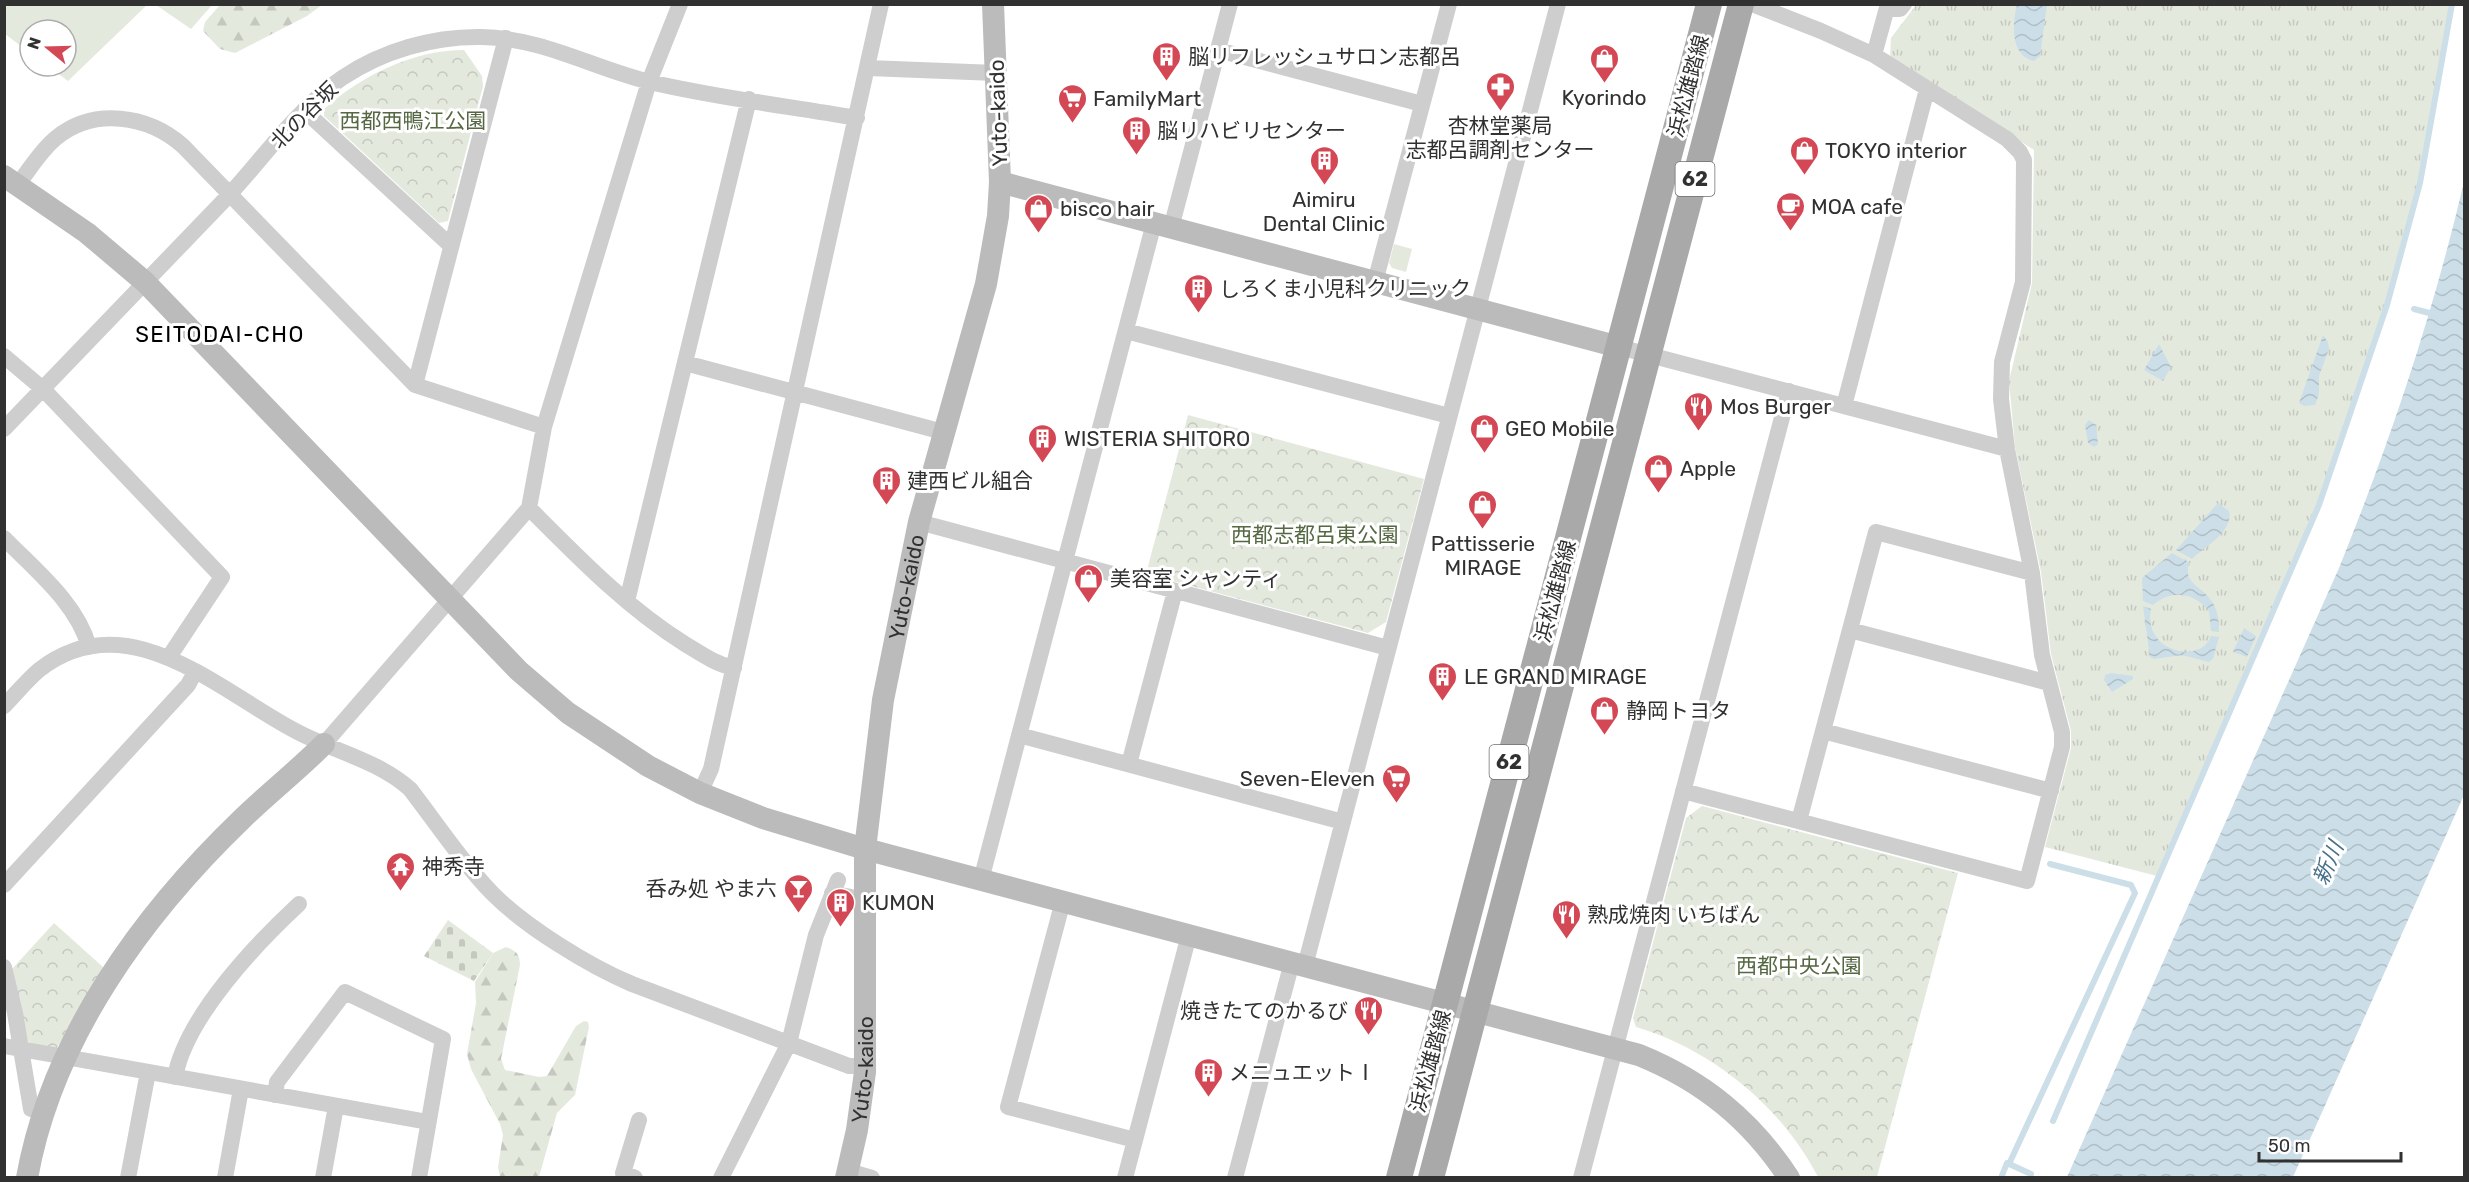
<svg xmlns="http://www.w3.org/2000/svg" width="2469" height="1182" font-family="Rubik,'Noto Sans JP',sans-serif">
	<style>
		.grass { fill: url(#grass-tufts) }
		.forest { fill: url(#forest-firs) }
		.cemetery { fill: url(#cemetery-stones) }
		.park { fill: url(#park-crowns) }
		.garden { fill: #e4e9de }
		.water { fill: url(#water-waves) }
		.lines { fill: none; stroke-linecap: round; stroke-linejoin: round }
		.stream { stroke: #ccdee7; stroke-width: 6 }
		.street { stroke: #cecece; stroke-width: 16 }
		.secondary { stroke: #bbb; stroke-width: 22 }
		.primary { stroke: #a9a9a9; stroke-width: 26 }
		.labels { text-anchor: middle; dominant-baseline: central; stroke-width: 6; stroke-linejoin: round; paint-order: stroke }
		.shield { fill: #fff; stroke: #6f6f6f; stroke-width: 1.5 }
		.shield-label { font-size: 20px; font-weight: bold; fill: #313131 }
		.poi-label { font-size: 21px; fill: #313131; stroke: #fff; text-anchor: start }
		.street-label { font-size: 21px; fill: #313131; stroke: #fff }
		.park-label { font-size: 21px; fill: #556842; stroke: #fff }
		.neighbourhood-label { font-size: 22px; letter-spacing: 1.5px; fill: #000; stroke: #fff }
		.water-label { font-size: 22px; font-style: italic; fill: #47728b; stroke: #fff }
	</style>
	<defs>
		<pattern id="grass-tufts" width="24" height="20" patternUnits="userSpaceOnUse" patternTransform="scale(1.5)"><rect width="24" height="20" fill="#e4e9de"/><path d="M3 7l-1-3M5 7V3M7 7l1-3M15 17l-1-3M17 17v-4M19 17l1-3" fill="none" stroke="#c4c8bf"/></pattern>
		<pattern id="forest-firs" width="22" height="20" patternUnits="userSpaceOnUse" patternTransform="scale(1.5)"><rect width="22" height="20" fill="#e4e9de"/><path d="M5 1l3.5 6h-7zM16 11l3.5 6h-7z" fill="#c4c8bf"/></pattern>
		<pattern id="cemetery-stones" width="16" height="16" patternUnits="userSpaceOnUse" patternTransform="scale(1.5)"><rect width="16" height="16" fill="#e4e9de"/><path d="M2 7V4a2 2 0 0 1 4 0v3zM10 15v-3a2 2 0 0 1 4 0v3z" fill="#c4c8bf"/></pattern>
		<pattern id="park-crowns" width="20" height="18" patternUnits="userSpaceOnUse" patternTransform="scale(1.5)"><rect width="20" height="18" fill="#e4e9de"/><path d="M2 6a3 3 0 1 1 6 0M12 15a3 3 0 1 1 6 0" fill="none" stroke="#c4c8bf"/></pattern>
		<pattern id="water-waves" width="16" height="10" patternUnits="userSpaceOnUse" patternTransform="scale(1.5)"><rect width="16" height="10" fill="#ccdee7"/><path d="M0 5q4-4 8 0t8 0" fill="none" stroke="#b0bfc7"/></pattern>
	</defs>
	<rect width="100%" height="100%" fill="#fff"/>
	<path class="grass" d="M1916,5H2451L2418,183L2386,305L2318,504L2157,876L2045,847L2071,748V731L2051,654L2041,572L2015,447L2009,381L2032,283L2034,150L1890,58L1891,38Z"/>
	<path class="forest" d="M220,5V4L322,5L307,16L235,53L220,49L203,31L205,22Z
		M506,947C516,951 520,954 520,965L501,1059L505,1070L539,1077L547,1076L576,1026L584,1021L588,1022L589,1027L575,1095L557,1113L539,1177H500L498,1167L503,1135L500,1124L471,1069L467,1054L476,1003L475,982L493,953Z"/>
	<path class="cemetery" d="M448,920L493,953L474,981L424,956Z"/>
	<path class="park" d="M464,50L482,76L483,86L448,221L439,223L324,116V109C361,76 413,50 464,50Z
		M1188,415L1424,479L1386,622L1368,633L1146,574Z
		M1702,806L1958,873L1877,1177H1818C1781,1106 1713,1050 1636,1027L1633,1018L1686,818Z
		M54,923L104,968L57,1048L28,1043L12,969Z"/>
	<path class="garden" d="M5,4H147V5L68,81L48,66H66V30H30V53L5,34Z
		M156,5H212L191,29Z
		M1394,244L1412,249L1406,272L1392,268L1389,263Z"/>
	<path class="water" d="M2017,5H2047L2040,56L2034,61C2010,56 2012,23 2017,5Z
		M2464,182V795L2293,1177H2067L2339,568C2390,442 2433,314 2464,182Z
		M2323,335L2328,342L2329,349L2319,376V394L2315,405L2304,406L2299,403Z
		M2159,344L2171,367L2163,381L2144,370Z
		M2089,420L2096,425L2098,444L2094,447L2088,443L2085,425Z
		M2218,503L2229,511C2234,531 2205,547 2192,559L2176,550Z
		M2172,553L2190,563C2181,582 2202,587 2211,600C2218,610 2219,620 2219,632L2211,631L2209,611C2194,592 2171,589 2153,605L2143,601L2142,578Z
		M2143,606L2151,609C2142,651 2200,666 2211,636L2219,637L2213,659L2209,662L2182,655L2154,659L2150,657Z
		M2244,628L2256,636L2247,657L2233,652Z
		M2111,673L2133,676V679L2112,692L2104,680L2105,675Z"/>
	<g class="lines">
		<path class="stream" d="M2414,309L2437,315
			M2053,1121L2319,505L2387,305L2420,183L2452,4
			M2009,1164L2135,893L2131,885L2050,864
			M2001,1178L2007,1163L2031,1174"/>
		<path class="street" d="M1887,9H1900L1904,4
			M1218,50L1422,104
			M1874,55L1888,4
			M868,68L996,73
			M304,110L451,246
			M18,184C30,169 41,150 56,138C94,107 148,115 183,146L415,385L544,427
			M1171,228L1230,4
			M1375,282L1449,4
			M1126,331L1449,416
			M1619,347L2007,449
			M4,356L43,389L222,577L169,657
			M685,363L943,432
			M415,385L506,38
			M1844,406L1927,89
			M4,429C79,351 154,274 228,196C265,156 297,109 342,78C382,51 433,36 482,37C542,38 593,68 650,82C717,98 788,106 857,118
			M529,508C578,557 626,607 685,644C700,653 715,664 734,668
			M919,522L1388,648
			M4,538C35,570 77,603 89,647
			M627,601L749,99
			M1850,630L2049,683
			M4,706C16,694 26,681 39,670C126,602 216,688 292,729C331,751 376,759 410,789C437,824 462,862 493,894C526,927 589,966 632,984L849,1066H865
			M1823,731L2051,791
			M1019,735L1343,822
			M324,744L529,508L544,427L649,82L680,4
			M1129,764L1175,591
			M1683,791L2027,881L2062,747V732L2042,655L2032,573L2007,449L2001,399L2002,362L2023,282L2024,160L2020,152L2007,139L1874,55L1821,31L1752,4
			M700,793L711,769L881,4
			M1799,821L1876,532L2032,573
			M981,880L1154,223
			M4,885L188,685L195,672
			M832,893L851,897
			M1063,901L1008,1107L1135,1140
			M1305,966L1558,4
			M4,967L15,1013L31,1109L43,1112
			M4,1046L428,1122
			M175,1077C186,1017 256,944 299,904
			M275,1095L277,1082L345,992L443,1039L419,1178
			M848,1171L872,1178
			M128,1178L148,1072
			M225,1178L241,1089
			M323,1178L336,1106
			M635,1178L623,1173L639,1120
			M721,1178L789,1043L816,935L838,880
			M1125,1178L1189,935
			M1235,1178L1292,962
			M1581,1178L1789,391"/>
		<g class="secondary">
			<path d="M4,176L87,233L145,282L519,671L568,713L648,766L700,793L763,818L865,849L1639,1055C1703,1081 1751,1120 1789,1178"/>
			<path d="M1000,182L1619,347"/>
			<path d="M27,1178C52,1038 143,914 243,818C270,792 298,770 324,744"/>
			<path id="s1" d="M846,1178L857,1130L865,1072V849L883,700L919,522L986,284L998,216L1000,182L993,4"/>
		</g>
		<path class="primary" d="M1399,1178L1709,4
			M1431,1178L1741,4"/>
	</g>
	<defs>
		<symbol id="building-pin" viewBox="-11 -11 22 30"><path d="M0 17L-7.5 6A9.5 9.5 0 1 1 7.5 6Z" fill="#d34854" stroke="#fff"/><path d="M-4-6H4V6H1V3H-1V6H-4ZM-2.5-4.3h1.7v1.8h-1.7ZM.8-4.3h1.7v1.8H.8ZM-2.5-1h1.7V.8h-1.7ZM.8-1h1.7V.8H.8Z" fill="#fff"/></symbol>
		<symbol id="shop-pin" viewBox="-11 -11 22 30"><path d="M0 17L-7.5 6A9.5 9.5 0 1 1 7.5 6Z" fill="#d34854" stroke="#fff"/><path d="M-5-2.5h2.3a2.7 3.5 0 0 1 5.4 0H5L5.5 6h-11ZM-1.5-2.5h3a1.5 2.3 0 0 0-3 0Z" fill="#fff"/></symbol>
		<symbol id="pharmacy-pin" viewBox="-11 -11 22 30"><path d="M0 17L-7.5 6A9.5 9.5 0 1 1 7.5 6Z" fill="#d34854" stroke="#fff"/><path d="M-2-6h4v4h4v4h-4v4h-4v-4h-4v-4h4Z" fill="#fff"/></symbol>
		<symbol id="supermarket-pin" viewBox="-11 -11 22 30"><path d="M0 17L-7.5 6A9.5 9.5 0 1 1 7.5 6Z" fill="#d34854" stroke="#fff"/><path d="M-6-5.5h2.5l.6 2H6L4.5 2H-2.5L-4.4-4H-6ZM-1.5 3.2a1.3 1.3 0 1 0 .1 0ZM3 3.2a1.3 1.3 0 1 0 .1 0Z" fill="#fff"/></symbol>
		<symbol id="cafe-pin" viewBox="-11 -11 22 30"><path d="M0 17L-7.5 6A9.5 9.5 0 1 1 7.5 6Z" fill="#d34854" stroke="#fff"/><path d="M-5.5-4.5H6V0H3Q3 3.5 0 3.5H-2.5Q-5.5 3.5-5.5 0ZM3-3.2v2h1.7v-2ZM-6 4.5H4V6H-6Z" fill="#fff"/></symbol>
		<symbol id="restaurant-pin" viewBox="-11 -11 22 30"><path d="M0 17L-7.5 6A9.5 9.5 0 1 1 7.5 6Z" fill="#d34854" stroke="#fff"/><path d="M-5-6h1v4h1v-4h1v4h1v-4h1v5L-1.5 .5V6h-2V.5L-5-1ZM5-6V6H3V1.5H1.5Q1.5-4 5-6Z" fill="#fff"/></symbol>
		<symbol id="temple-pin" viewBox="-11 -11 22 30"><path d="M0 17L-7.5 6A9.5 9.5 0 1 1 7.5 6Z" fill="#d34854" stroke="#fff"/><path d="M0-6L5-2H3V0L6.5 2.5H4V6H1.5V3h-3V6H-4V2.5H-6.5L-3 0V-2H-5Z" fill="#fff"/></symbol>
		<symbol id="bar-pin" viewBox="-11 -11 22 30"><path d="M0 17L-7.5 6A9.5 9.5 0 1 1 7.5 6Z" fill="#d34854" stroke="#fff"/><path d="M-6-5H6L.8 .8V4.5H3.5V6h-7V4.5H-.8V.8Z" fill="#fff"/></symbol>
	</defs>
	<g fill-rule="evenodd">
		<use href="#building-pin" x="1150" y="40" width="33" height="45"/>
		<use href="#shop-pin" x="1588" y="42" width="33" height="45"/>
		<use href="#pharmacy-pin" x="1484" y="70" width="33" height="45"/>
		<use href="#supermarket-pin" x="1056" y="82" width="33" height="45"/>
		<use href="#building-pin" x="1120" y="114" width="33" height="45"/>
		<use href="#shop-pin" x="1788" y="134" width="33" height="45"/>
		<use href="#building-pin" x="1308" y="144" width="33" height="45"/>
		<use href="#cafe-pin" x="1774" y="190" width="33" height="45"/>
		<use href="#shop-pin" x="1022" y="192" width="33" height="45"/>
		<use href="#building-pin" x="1182" y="272" width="33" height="45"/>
		<use href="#restaurant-pin" x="1682" y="390" width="33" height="45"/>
		<use href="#shop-pin" x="1468" y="412" width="33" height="45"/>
		<use href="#building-pin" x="1026" y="422" width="33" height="45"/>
		<use href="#shop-pin" x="1642" y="452" width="33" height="45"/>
		<use href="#building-pin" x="870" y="464" width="33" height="45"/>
		<use href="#shop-pin" x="1466" y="488" width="33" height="45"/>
		<use href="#shop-pin" x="1072" y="562" width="33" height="45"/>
		<use href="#building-pin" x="1426" y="660" width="33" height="45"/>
		<use href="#shop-pin" x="1588" y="694" width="33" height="45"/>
		<use href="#supermarket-pin" x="1380" y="762" width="33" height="45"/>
		<use href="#temple-pin" x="384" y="850" width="33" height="45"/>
		<use href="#bar-pin" x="782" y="872" width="33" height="45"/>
		<use href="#building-pin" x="824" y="886" width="33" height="45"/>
		<use href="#restaurant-pin" x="1550" y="898" width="33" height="45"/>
		<use href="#restaurant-pin" x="1352" y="994" width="33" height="45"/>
		<use href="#building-pin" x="1192" y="1056" width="33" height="45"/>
	</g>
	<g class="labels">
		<g class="shield">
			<rect x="1675.5" y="162" width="39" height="34" rx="4.5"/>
			<rect x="1489.5" y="745" width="39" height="34" rx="4.5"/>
		</g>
		<g class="shield-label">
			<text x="1695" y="179">62</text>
			<text x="1509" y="762">62</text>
		</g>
		<g class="poi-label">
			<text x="1188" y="56">脳リフレッシュサロン志都呂</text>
			<text x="1604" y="97" text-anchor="middle">Kyorindo</text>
			<text x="1093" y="98">FamilyMart</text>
			<text x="1500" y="125" text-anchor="middle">杏林堂薬局<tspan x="1500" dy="24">志都呂調剤センター</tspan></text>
			<text x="1157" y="130">脳リハビリセンター</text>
			<text x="1825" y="150">TOKYO interior</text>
			<text x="1324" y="199" text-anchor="middle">Aimiru<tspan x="1324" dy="24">Dental Clinic</tspan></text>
			<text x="1811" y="206">MOA cafe</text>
			<text x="1060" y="208">bisco hair</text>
			<text x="1219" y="288">しろくま小児科クリニック</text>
			<text x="1720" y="406">Mos Burger</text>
			<text x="1505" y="428">GEO Mobile</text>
			<text x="1064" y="438">WISTERIA SHITORO</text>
			<text x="1680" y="468">Apple</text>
			<text x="907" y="480">建西ビル組合</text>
			<text x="1483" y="543" text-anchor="middle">Pattisserie<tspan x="1483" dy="24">MIRAGE</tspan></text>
			<text x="1110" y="578">美容室 シャンティ</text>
			<text x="1464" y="676">LE GRAND MIRAGE</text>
			<text x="1626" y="710">静岡トヨタ</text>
			<text x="1375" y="778" text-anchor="end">Seven-Eleven</text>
			<text x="422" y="866">神秀寺</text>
			<text x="777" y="888" text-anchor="end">呑み処 やま六</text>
			<text x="862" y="902">KUMON</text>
			<text x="1587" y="914">熟成焼肉 いちばん</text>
			<text x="1348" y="1010" text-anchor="end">焼きたてのかるび</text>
			<text x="1229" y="1072">メニュエットⅠ</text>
		</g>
		<g class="street-label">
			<text transform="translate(1688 86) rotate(-75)">浜松雄踏線</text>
			<text transform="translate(998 113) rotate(-92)">Yuto-kaido</text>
			<text transform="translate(304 115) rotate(-45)">北の谷坂</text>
			<text stroke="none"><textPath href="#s1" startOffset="596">Yuto-kaido</textPath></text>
			<text transform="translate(1555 591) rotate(-75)">浜松雄踏線</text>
			<text transform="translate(1430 1061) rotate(-75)">浜松雄踏線</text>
			<text stroke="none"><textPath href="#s1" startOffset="110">Yuto-kaido</textPath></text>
		</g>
		<g class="park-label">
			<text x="413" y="120">西都西鴨江公園</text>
			<text x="1315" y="534">西都志都呂東公園</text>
			<text x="1799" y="965">西都中央公園</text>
		</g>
		<g class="neighbourhood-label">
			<text x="220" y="334">SEITODAI-CHO</text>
		</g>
		<g class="water-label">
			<text transform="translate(2328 863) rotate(-66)">新川</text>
		</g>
	</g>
	<rect width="2469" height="1182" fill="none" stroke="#313131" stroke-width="12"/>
	<g transform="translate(48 48) rotate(289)"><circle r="28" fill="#ffffff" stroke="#adadad" stroke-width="1.5"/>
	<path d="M0-4.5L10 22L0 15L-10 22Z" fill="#d34854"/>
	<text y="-9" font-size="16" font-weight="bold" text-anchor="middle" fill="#313131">N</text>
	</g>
	<path d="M2259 1152v9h142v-9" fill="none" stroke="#313131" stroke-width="3"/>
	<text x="2268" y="1152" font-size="18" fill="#313131" stroke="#ffffff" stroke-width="4.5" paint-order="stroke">50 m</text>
</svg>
